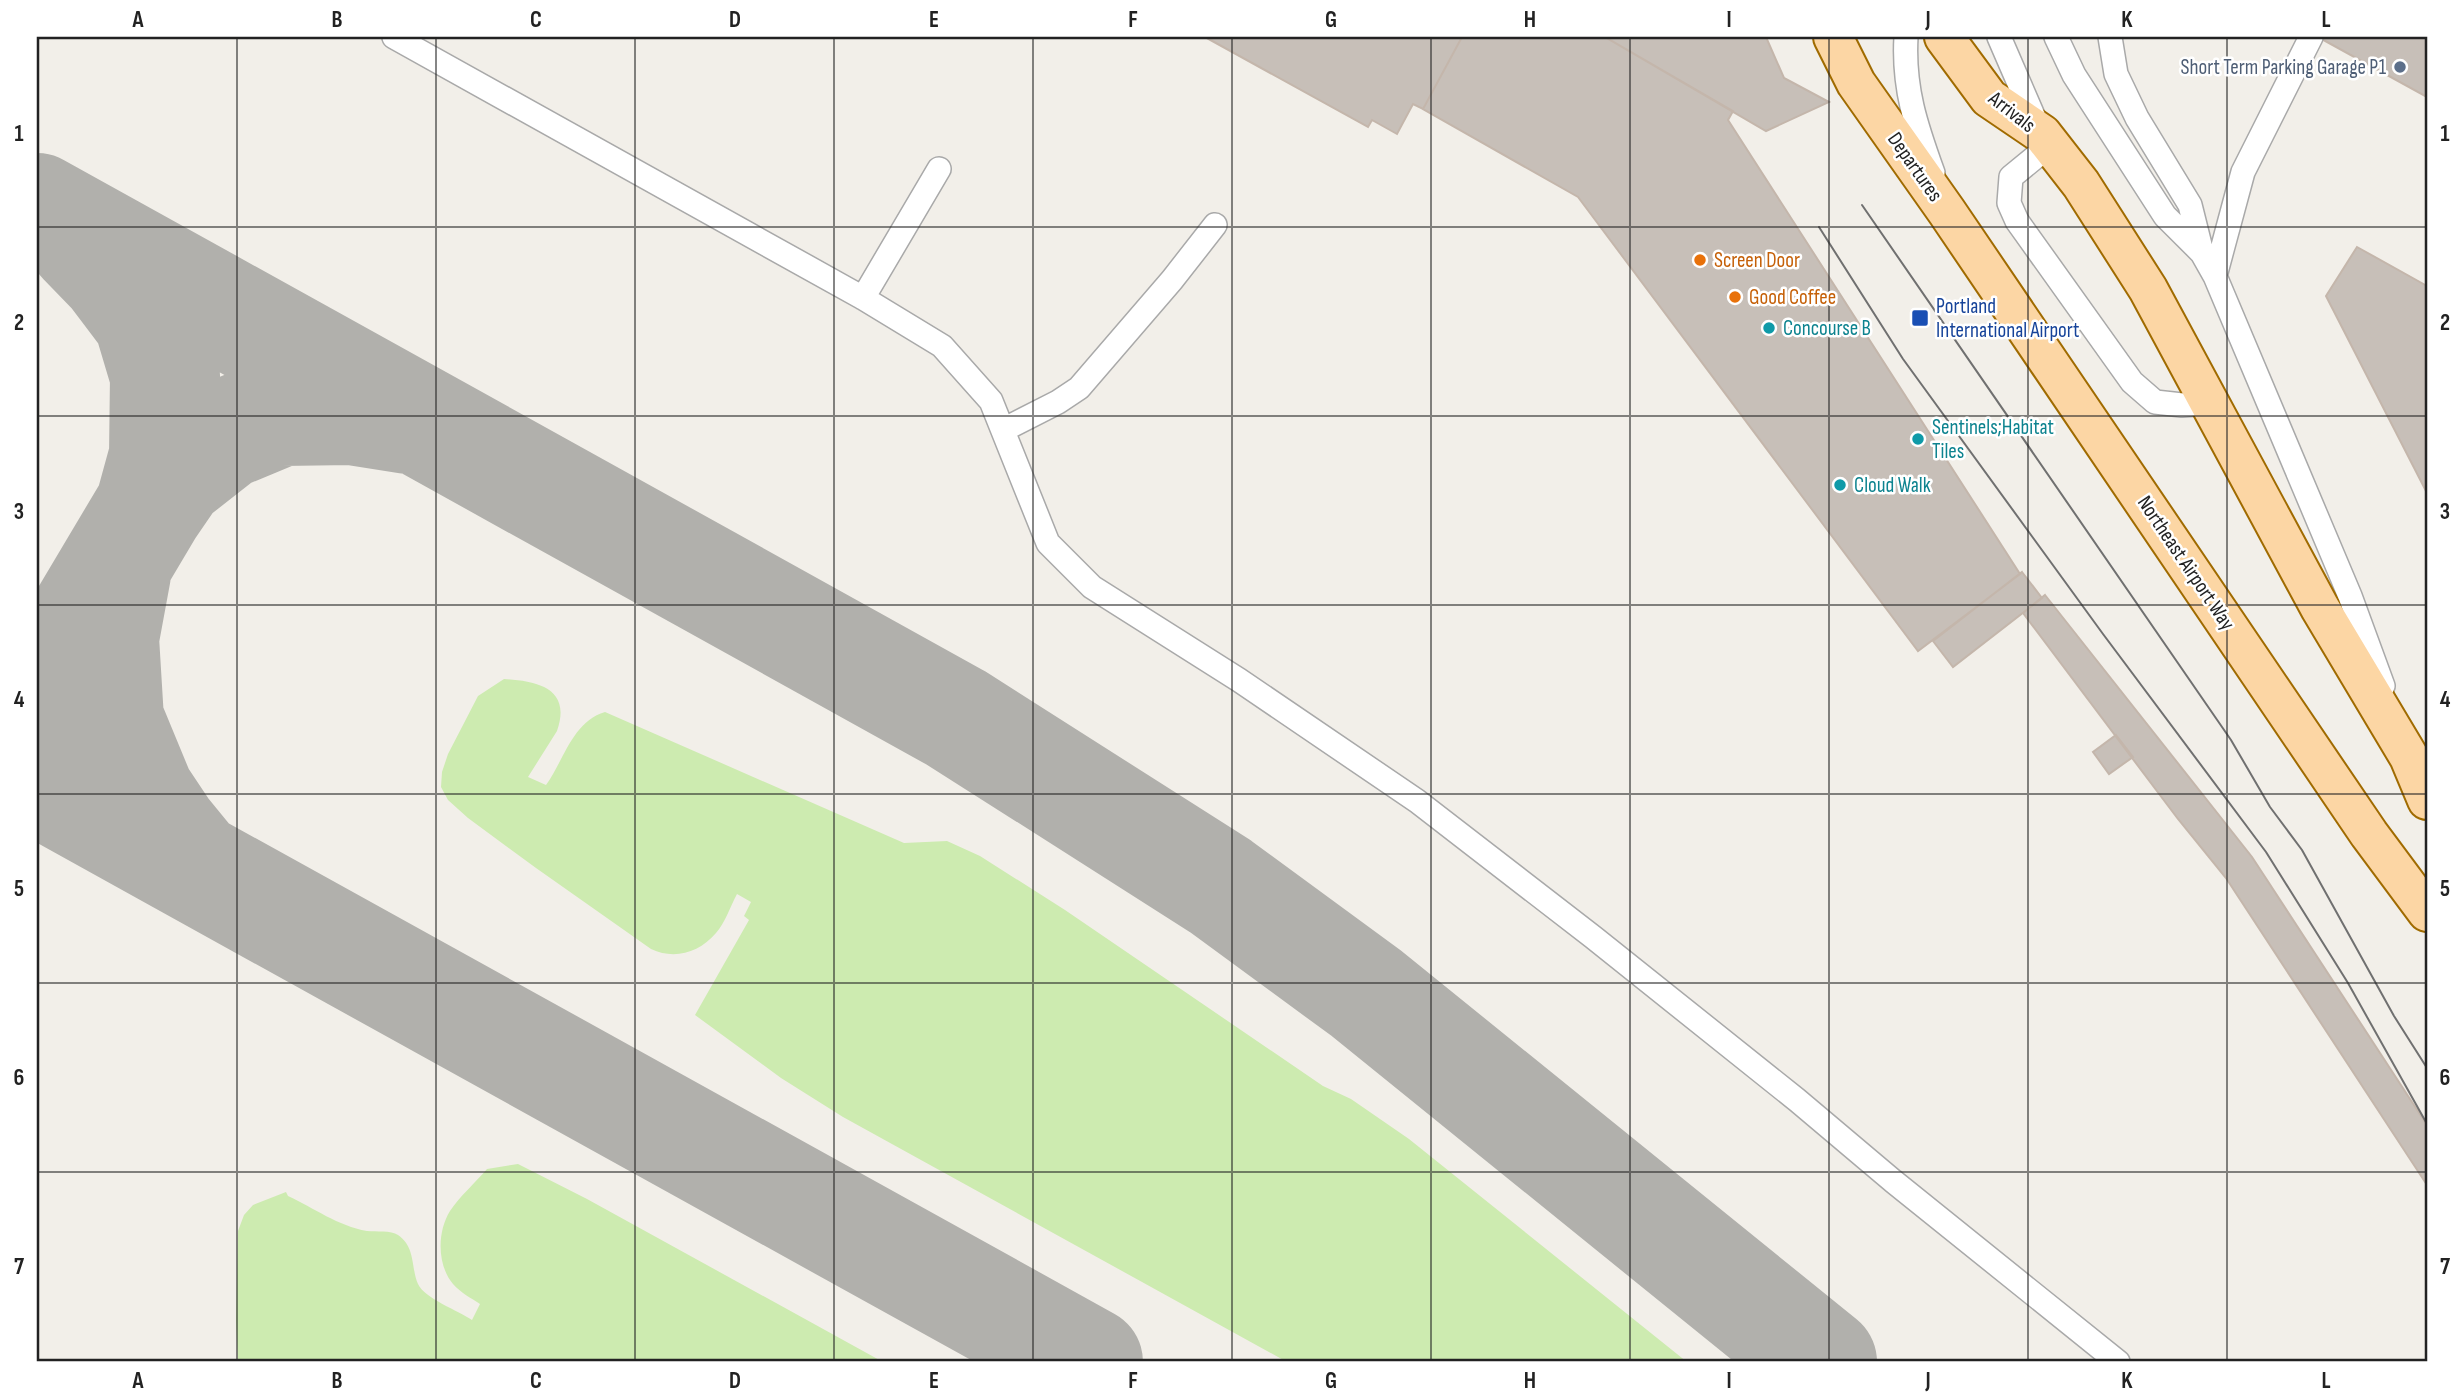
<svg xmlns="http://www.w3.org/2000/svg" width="2464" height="1399" font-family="'Sofia Sans Condensed',sans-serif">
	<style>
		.grass { fill: #cdebb0 }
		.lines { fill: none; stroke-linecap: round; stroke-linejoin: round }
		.taxiway { stroke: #b1b0ac; stroke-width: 110 }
		.building { fill: #c7bfb8; stroke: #c4b6ab; stroke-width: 2 }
		.lane-casing { stroke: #a9a9a9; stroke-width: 26 }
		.primary-casing { stroke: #a06b00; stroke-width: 42 }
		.lane { stroke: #fff; stroke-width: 23 }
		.primary { stroke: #fcd6a4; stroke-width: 38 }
		.tram { stroke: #707070; stroke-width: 2 }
		.grid { fill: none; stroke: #222; stroke-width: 2; stroke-opacity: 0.55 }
		.service-dot { fill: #5c6f8a; stroke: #fff; stroke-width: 2.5 }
		.food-dot { fill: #e8710a; stroke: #fff; stroke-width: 2.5 }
		.transit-dot { fill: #1a4fb4; stroke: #fff; stroke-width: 2.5 }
		.culture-dot { fill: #0f9aa8; stroke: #fff; stroke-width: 2.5 }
		.labels { text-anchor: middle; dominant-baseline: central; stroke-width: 5; stroke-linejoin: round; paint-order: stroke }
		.service-label { font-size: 21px; fill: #4e5e75; stroke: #fff; text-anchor: end }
		.street-label { font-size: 21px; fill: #222; stroke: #fff }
		.food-label { font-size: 21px; fill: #c56008; stroke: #fff; text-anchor: start }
		.transit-label { font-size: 21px; fill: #164399; stroke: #fff; text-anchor: start }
		.culture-label { font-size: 21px; fill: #0d838f; stroke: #fff; text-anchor: start }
		.neatline { fill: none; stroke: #222; stroke-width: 2.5 }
		.grid-label { font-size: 23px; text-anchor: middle; font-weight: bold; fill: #222 }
	</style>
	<rect width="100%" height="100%" fill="#f2efe9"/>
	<path class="grass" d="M504,679C537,681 572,688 557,731L528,777L546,785C564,760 573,721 605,712L904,843L947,841L980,856L1065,910L1323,1086L1351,1099L1409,1139L1687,1362H1287L843,1117L781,1078L695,1015L749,920L744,916L751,902L737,894C730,907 725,923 716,933C699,953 674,960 651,949L536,868L468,818L448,800L441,787L442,772L448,754L478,696Z
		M518,1164L587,1199L883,1362H238L236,1321L238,1231L244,1215L253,1205L286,1192L288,1196C314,1208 338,1226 367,1231C376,1232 391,1230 398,1235C416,1247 411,1269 418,1284C424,1298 459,1311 472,1320L480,1304C471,1298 461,1293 453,1284C437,1265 437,1232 450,1211C460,1196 475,1183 487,1169Z"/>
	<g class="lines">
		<path class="taxiway" d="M37,208L956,718L1220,886L1366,993L1822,1362
			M83,241L114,273L148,318L165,375L164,456L150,507
			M116,573L104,638L109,720L140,795L164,831L191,864
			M37,697L150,507L172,475L223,435L281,411L351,410L408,419
			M37,780L1088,1362"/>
	</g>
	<path class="building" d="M1205,37H1462L1423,109L1413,104L1397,134L1372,120L1368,127Z
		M1462,37H1605L1733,111L1728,120L2020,574L1918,651L1578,197L1423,109Z
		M1605,37H1766L1784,78L1829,102L1766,131Z
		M2318,37H2427V97Z
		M2357,247L2427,286V493L2326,296Z
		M2022,572L2042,598L1953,667L1933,641Z
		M2045,595L2252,857L2427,1125V1185L2226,878L2178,819L2023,613Z
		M2116,735L2133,757L2109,774L2093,752Z"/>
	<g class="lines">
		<defs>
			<path id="lane" d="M394,37L863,298L942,346L991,401L1048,543L1092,587L1239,680L1417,801L1593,937L1797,1100L1893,1181L2118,1362
				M1906,37C1903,88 1916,126 1933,173
				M1999,37L2038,127
				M2056,37L2074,75L2165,216L2202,253
				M2110,37L2116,74L2137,118L2190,205L2202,253L2215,276L2350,596L2383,686
				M2050,145L2011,177L2009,203L2017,221L2132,382L2155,402L2182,405L2211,403
				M2215,276L2243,172L2311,37
				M863,298L939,169
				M1003,430L1058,402L1079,388L1172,280L1215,225"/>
			<path id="primary" d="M1833,37L1856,83L1947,212L2369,834L2427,912
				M1944,37L1989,98L2042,134L2081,184L2148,289L2320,608L2409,757L2427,800"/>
		</defs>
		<use href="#lane" class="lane-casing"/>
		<use href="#primary" class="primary-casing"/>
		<use href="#lane" class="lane"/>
		<use href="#primary" class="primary"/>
		<path class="tram" d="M1862,205L2231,740L2270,807L2302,850L2394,1016L2427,1068
			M1819,227L1903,359L2103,634L2266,852L2348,983L2427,1124"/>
	</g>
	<path class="grid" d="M237,37V1362M436,37V1362M635,37V1362M834,37V1362M1033,37V1362M1232,37V1362M1431,37V1362M1630,37V1362M1829,37V1362M2028,37V1362M2227,37V1362M37,227H2427M37,416H2427M37,605H2427M37,794H2427M37,983H2427M37,1172H2427"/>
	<circle class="service-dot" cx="2400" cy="67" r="7"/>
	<g class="food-dot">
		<circle cx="1700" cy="260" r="7"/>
		<circle cx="1735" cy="297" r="7"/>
	</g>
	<rect class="transit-dot" x="1911" y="309" width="18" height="18" rx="3.5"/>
	<g class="culture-dot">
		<circle cx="1769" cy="328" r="7"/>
		<circle cx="1918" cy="439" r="7"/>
		<circle cx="1840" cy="485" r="7"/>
	</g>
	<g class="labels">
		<g class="service-label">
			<text x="2386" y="67">Short Term Parking Garage P1</text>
		</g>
		<g class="street-label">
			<text transform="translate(2012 112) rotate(38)">Arrivals</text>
			<text transform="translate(1915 167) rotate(55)">Departures</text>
			<text transform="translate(2186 563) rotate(56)">Northeast Airport Way</text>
		</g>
		<g class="food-label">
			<text x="1714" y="260">Screen Door</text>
			<text x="1749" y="297">Good Coffee</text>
		</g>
		<g class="transit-label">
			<text x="1936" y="306">Portland<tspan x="1936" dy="24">International Airport</tspan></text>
		</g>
		<g class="culture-label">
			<text x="1783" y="328">Concourse B</text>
			<text x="1932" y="427">Sentinels;Habitat<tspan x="1932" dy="24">Tiles</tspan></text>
			<text x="1854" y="485">Cloud Walk</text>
		</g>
	</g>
	<rect width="2464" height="1399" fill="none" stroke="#ffffff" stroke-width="77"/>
	<rect x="38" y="38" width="2388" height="1322" class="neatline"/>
	<g class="grid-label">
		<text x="138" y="27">A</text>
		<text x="337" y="27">B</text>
		<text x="536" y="27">C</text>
		<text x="735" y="27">D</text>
		<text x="934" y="27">E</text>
		<text x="1133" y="27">F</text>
		<text x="1331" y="27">G</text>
		<text x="1530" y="27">H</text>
		<text x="1729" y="27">I</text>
		<text x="1928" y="27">J</text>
		<text x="2127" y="27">K</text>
		<text x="2326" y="27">L</text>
		<text x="19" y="141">1</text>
		<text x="2445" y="141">1</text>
		<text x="19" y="330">2</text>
		<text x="2445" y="330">2</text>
		<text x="19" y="519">3</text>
		<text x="2445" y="519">3</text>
		<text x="19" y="707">4</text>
		<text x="2445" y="707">4</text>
		<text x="19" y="896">5</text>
		<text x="2445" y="896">5</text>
		<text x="19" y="1085">6</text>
		<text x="2445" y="1085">6</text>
		<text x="19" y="1274">7</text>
		<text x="2445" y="1274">7</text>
		<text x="138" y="1388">A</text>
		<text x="337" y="1388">B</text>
		<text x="536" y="1388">C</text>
		<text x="735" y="1388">D</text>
		<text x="934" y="1388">E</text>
		<text x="1133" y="1388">F</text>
		<text x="1331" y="1388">G</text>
		<text x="1530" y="1388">H</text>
		<text x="1729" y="1388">I</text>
		<text x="1928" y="1388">J</text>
		<text x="2127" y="1388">K</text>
		<text x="2326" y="1388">L</text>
	</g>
</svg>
